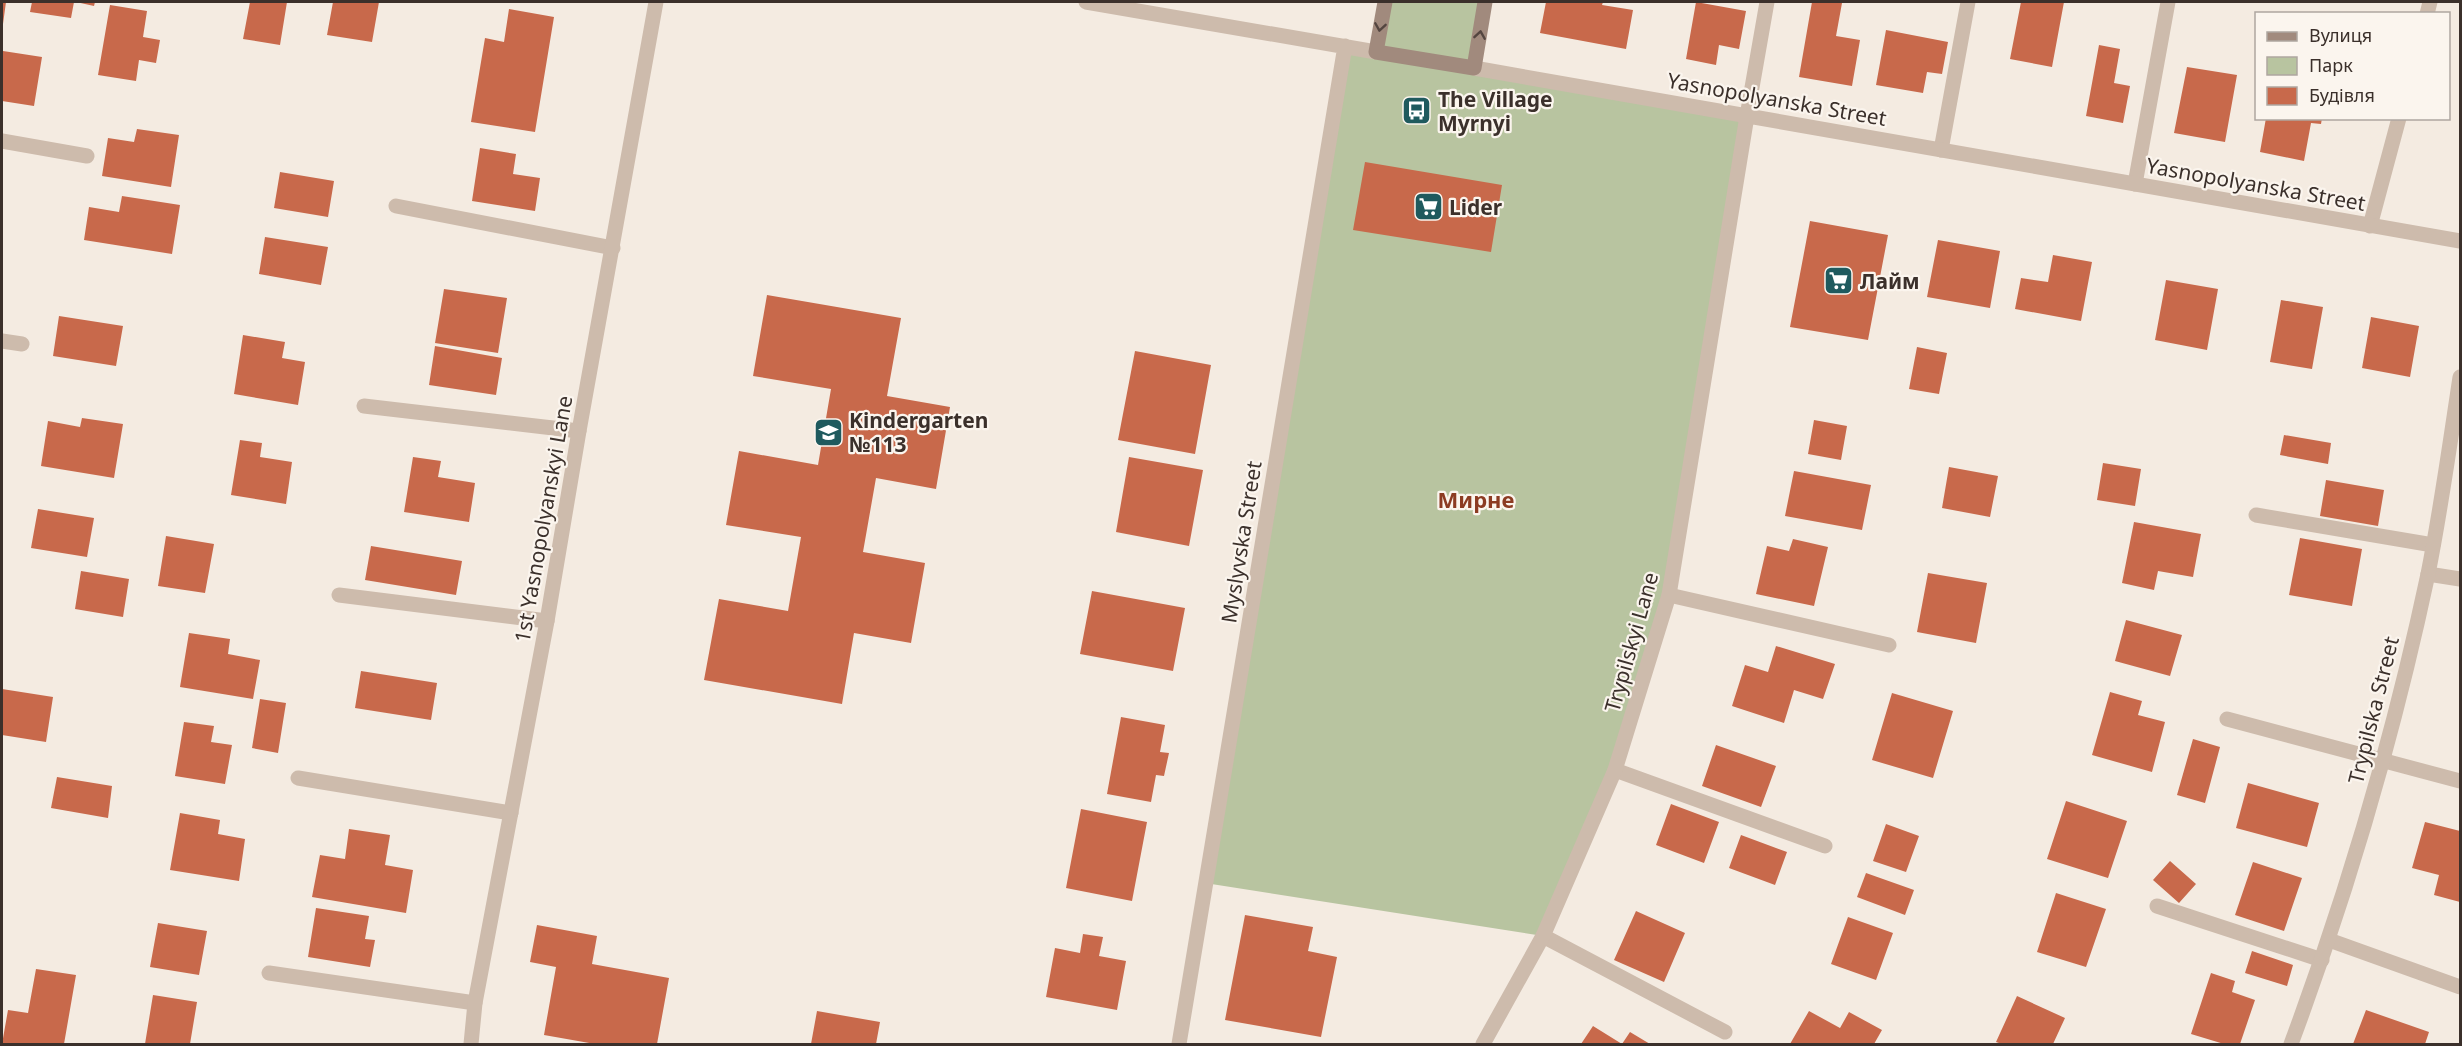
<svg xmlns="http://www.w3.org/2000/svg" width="2462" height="1046" font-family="'Noto Sans',sans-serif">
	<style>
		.green { fill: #b8c4a0 }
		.building { fill: #c8694b }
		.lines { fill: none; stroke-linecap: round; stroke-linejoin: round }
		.lane { stroke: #cdbbac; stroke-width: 15 }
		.street { stroke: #cdbbac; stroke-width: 15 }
		.secondary { stroke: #a18a7d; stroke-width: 15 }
		.oneway { stroke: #544640 }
		.labels { text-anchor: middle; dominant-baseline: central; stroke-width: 4.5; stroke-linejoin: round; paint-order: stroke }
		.poi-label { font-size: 21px; font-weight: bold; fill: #3b302b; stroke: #fbf5ee; text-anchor: start }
		.street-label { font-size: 21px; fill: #3b302b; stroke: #fbf5ee }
		.neighbourhood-label { font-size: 22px; font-weight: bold; fill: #8c3b22; stroke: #fbf5ee }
	</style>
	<rect width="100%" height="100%" fill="#f4ebe1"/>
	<path class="green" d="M1385,2H1485L1474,67L1747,116L1669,595L1615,770L1543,936L1205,883L1345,46L1376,51Z"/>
	<path class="building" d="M2,2H6L3,24H2Z
		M32,2H74L71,18L30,12Z
		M76,2H95L94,6Z
		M250,2H287L280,45L243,39Z
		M333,2H379L372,42L327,35Z
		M1546,2H1603L1602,5L1633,10L1626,49L1540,33Z
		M1696,2L1746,11L1739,49L1719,45L1716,65L1686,59Z
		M1812,2L1842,3L1836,36L1860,40L1852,86L1799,77Z
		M2021,2H2064L2052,67L2010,59Z
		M110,5L147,11L143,37L160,40L156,63L139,60L136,81L98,75Z
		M509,9L554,17L535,132L471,122L485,38L504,42Z
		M1886,30L1948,42L1942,74L1927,72L1923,93L1876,85Z
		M2099,45L2120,49L2114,83L2130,86L2123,123L2086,116Z
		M3,51L42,57L34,106L2,101Z
		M2187,67L2237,75L2225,142L2174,133Z
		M2266,118H2322L2321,124L2311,123L2304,161L2260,152Z
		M137,129L179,135L171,187L102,176L108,138L134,142Z
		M480,148L516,154L513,174L540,178L535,211L472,201Z
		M1365,162L1502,185L1491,252L1353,230Z
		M280,172L334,181L328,217L274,208Z
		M122,196L180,205L172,254L84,240L89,207L119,212Z
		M1810,221L1888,235L1868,340L1790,327Z
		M265,237L328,247L321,285L259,274Z
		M1938,240L2000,251L1990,308L1927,297Z
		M2053,255L2092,262L2081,321L2015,309L2021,278L2048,282Z
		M2166,280L2218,289L2207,350L2155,340Z
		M444,289L507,298L498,353L435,343Z
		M767,295L901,318L887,396L950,407L936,489L876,478L863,552L925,563L911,643L854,633L842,704L704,680L719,599L788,611L801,537L726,525L739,451L818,465L831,389L753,376Z
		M2281,300L2323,307L2312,369L2270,362Z
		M59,316L123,326L116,366L53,356Z
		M2371,317L2419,326L2410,377L2362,368Z
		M243,335L285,342L282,358L305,362L298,405L234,394Z
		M435,346L502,358L496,395L429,385Z
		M1917,347L1947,353L1939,394L1909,389Z
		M1135,351L1211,365L1195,454L1118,440Z
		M82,418L123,424L114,478L41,466L48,421L80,427Z
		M1814,420L1847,426L1841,460L1808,454Z
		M2284,435L2331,443L2328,464L2280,455Z
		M240,440L262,443L260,457L292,462L286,504L231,495Z
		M413,457L441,461L438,477L475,483L469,522L404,512Z
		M1129,457L1203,470L1189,546L1116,532Z
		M2103,463L2141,469L2135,506L2097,500Z
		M1949,467L1998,476L1990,517L1942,508Z
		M1794,471L1871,485L1862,530L1785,516Z
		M2326,480L2384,490L2378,526L2320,516Z
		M38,509L94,518L87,557L31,548Z
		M2134,522L2201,534L2193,577L2158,571L2154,590L2122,583Z
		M166,536L214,544L205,593L158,586Z
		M2300,538L2362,549L2352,606L2289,595Z
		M1793,539L1828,547L1814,606L1756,594L1767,546L1789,551Z
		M371,546L462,561L456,595L365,580Z
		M81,571L129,579L123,617L75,609Z
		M1928,573L1987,583L1976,643L1917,632Z
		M1092,591L1185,608L1173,671L1080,654Z
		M2126,620L2182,635L2170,676L2115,661Z
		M189,633L230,639L228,654L260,660L253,699L180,687Z
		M1776,646L1835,664L1823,699L1794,690L1784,723L1732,706L1745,665L1768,672Z
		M361,671L437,683L431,720L355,708Z
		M2,689L53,697L46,742L2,735Z
		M2110,692L2142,701L2138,715L2165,722L2152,772L2092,755Z
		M1892,693L1953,711L1933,778L1872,760Z
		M260,699L286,703L278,753L252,748Z
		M1121,717L1165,725L1160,752L1169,753L1164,776L1156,775L1151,802L1107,794Z
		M184,722L214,726L211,742L232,745L225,784L175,776Z
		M2193,739L2220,747L2205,803L2177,795Z
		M1716,745L1776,766L1761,807L1702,786Z
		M57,777L112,786L108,818L51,808Z
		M2248,783L2319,803L2307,847L2236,828Z
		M2066,801L2127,821L2108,878L2047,859Z
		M1671,804L1719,822L1704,863L1656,845Z
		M1081,809L1147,822L1132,901L1066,888Z
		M180,813L220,820L218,834L245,839L239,881L170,870Z
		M2425,822L2460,831V902L2434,895L2439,875L2412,868Z
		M1886,824L1919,836L1906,872L1873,861Z
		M349,829L390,835L385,865L413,870L406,913L312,897L320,855L345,859Z
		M1741,835L1787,852L1775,885L1729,868Z
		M2170,861L2196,884L2179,903L2153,880Z
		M2253,862L2302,878L2284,931L2235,915Z
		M1866,873L1914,890L1905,915L1857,897Z
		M2056,893L2106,909L2086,967L2037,952Z
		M316,908L369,916L365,939L375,940L370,967L308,957Z
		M1636,911L1685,933L1664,982L1614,960Z
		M1245,915L1313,927L1308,951L1337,957L1321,1037L1225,1020Z
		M1848,917L1893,933L1876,980L1831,964Z
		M158,923L207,931L199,975L150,967Z
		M537,925L597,936L592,964L669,978L657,1044H595L544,1035L556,967L530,962Z
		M1083,934L1103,937L1099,956L1126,961L1117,1010L1046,997L1055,948L1080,953Z
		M2252,951L2293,965L2287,986L2245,973Z
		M36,969L76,975L64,1044H2L8,1010L28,1013Z
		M2211,973L2235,981L2232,992L2255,1000L2240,1044H2224L2191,1034Z
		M153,995L197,1002L190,1044H145Z
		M2017,996L2065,1018L2053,1044H2002L1996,1042Z
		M2366,1010L2429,1032L2425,1044H2353Z
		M817,1011L880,1022L876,1044H811Z
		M1809,1011L1840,1028L1849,1012L1882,1030L1874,1044H1790Z
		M1593,1026L1622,1044H1581Z
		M1630,1032L1650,1044H1622Z"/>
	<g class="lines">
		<path class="lane" d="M2427,14L2430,2
			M1747,116L1767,2
			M2,141L87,156
			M1941,150L1968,2
			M2135,184L2168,2
			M396,206L613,248
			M2370,226L2399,118
			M2,341L22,344
			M364,406L579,431
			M2256,515L2433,545
			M2428,574L2460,579
			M339,595L547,621
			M1669,595L1889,645
			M2227,719L2460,781
			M1615,770L1825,846
			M298,778L511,813
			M2157,906L2322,960
			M1543,936L1725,1032
			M2329,940L2460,987
			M269,973L475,1003"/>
		<path class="street" d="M1086,2L1376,52
			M1474,68L2460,241
			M471,1044L475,1003L547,621L579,431L656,2
			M1179,1044L1345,46
			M1483,1044L1543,936L1615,770L1669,595L1747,116
			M2291,1044C2348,891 2394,734 2428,574C2441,509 2450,443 2460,377"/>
		<path class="secondary" d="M1385,2L1376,52L1474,68L1485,2"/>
	</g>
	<defs><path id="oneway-chevron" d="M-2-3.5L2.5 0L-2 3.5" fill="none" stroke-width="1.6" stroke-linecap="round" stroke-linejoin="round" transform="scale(1.5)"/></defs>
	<g class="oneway">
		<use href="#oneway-chevron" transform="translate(1380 27) rotate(99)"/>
		<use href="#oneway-chevron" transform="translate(1480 35) rotate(-81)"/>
	</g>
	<defs>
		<symbol id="bus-square" viewBox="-11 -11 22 22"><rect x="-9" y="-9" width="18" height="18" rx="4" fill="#1f5a5e" stroke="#fbf5ee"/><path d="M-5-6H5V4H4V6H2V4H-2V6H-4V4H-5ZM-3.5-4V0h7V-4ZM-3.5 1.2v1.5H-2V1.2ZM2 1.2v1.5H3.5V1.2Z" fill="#fff"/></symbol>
		<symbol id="supermarket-square" viewBox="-11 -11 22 22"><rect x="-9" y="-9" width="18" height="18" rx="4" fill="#1f5a5e" stroke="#fbf5ee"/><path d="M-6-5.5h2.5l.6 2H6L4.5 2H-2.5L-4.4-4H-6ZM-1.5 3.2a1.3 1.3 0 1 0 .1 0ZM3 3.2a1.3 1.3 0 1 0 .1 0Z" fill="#fff"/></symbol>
		<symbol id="school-square" viewBox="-11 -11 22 22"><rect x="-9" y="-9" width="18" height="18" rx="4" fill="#1f5a5e" stroke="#fbf5ee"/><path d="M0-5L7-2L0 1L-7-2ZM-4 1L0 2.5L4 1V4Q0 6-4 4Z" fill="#fff"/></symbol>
	</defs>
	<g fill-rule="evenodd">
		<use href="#bus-square" x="1400" y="94" width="33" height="33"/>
		<use href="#supermarket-square" x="1412" y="190" width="33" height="33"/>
		<use href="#supermarket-square" x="1822" y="264" width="33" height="33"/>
		<use href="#school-square" x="812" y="416" width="33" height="33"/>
	</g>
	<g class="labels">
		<g class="poi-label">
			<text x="1438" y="99">The Village<tspan x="1438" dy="24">Myrnyi</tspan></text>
			<text x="1449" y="207">Lider</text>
			<text x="1860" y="281">Лайм</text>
			<text x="849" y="420">Kindergarten<tspan x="849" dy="24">№113</tspan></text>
		</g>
		<g class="street-label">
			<text transform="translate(1777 99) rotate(10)">Yasnopolyanska Street</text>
			<text transform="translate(2256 184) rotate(10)">Yasnopolyanska Street</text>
			<text transform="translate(543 519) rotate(-80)">1st Yasnopolyanskyi Lane</text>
			<text transform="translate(1241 542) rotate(-81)">Myslyvska Street</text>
			<text transform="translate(1631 642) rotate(-74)">Trypilskyi Lane</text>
			<text transform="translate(2373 710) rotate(-76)">Trypilska Street</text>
		</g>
		<g class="neighbourhood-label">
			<text x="1476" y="499">Мирне</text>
		</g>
	</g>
	<rect width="2462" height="1046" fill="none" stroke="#3b302b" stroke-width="6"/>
	<rect x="2255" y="12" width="195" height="108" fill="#fbf5ee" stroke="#aea6a0" stroke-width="1.5"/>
	<rect x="2267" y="32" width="30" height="9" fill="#a18a7d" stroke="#aea6a0" stroke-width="1.5"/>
	<text x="2309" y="42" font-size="18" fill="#3b302b">Вулиця</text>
	<rect x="2267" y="57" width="30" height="18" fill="#b8c4a0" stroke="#aea6a0" stroke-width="1.5"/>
	<text x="2309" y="72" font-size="18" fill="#3b302b">Парк</text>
	<rect x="2267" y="87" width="30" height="18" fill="#c8694b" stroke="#aea6a0" stroke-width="1.5"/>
	<text x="2309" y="102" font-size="18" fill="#3b302b">Будівля</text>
</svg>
